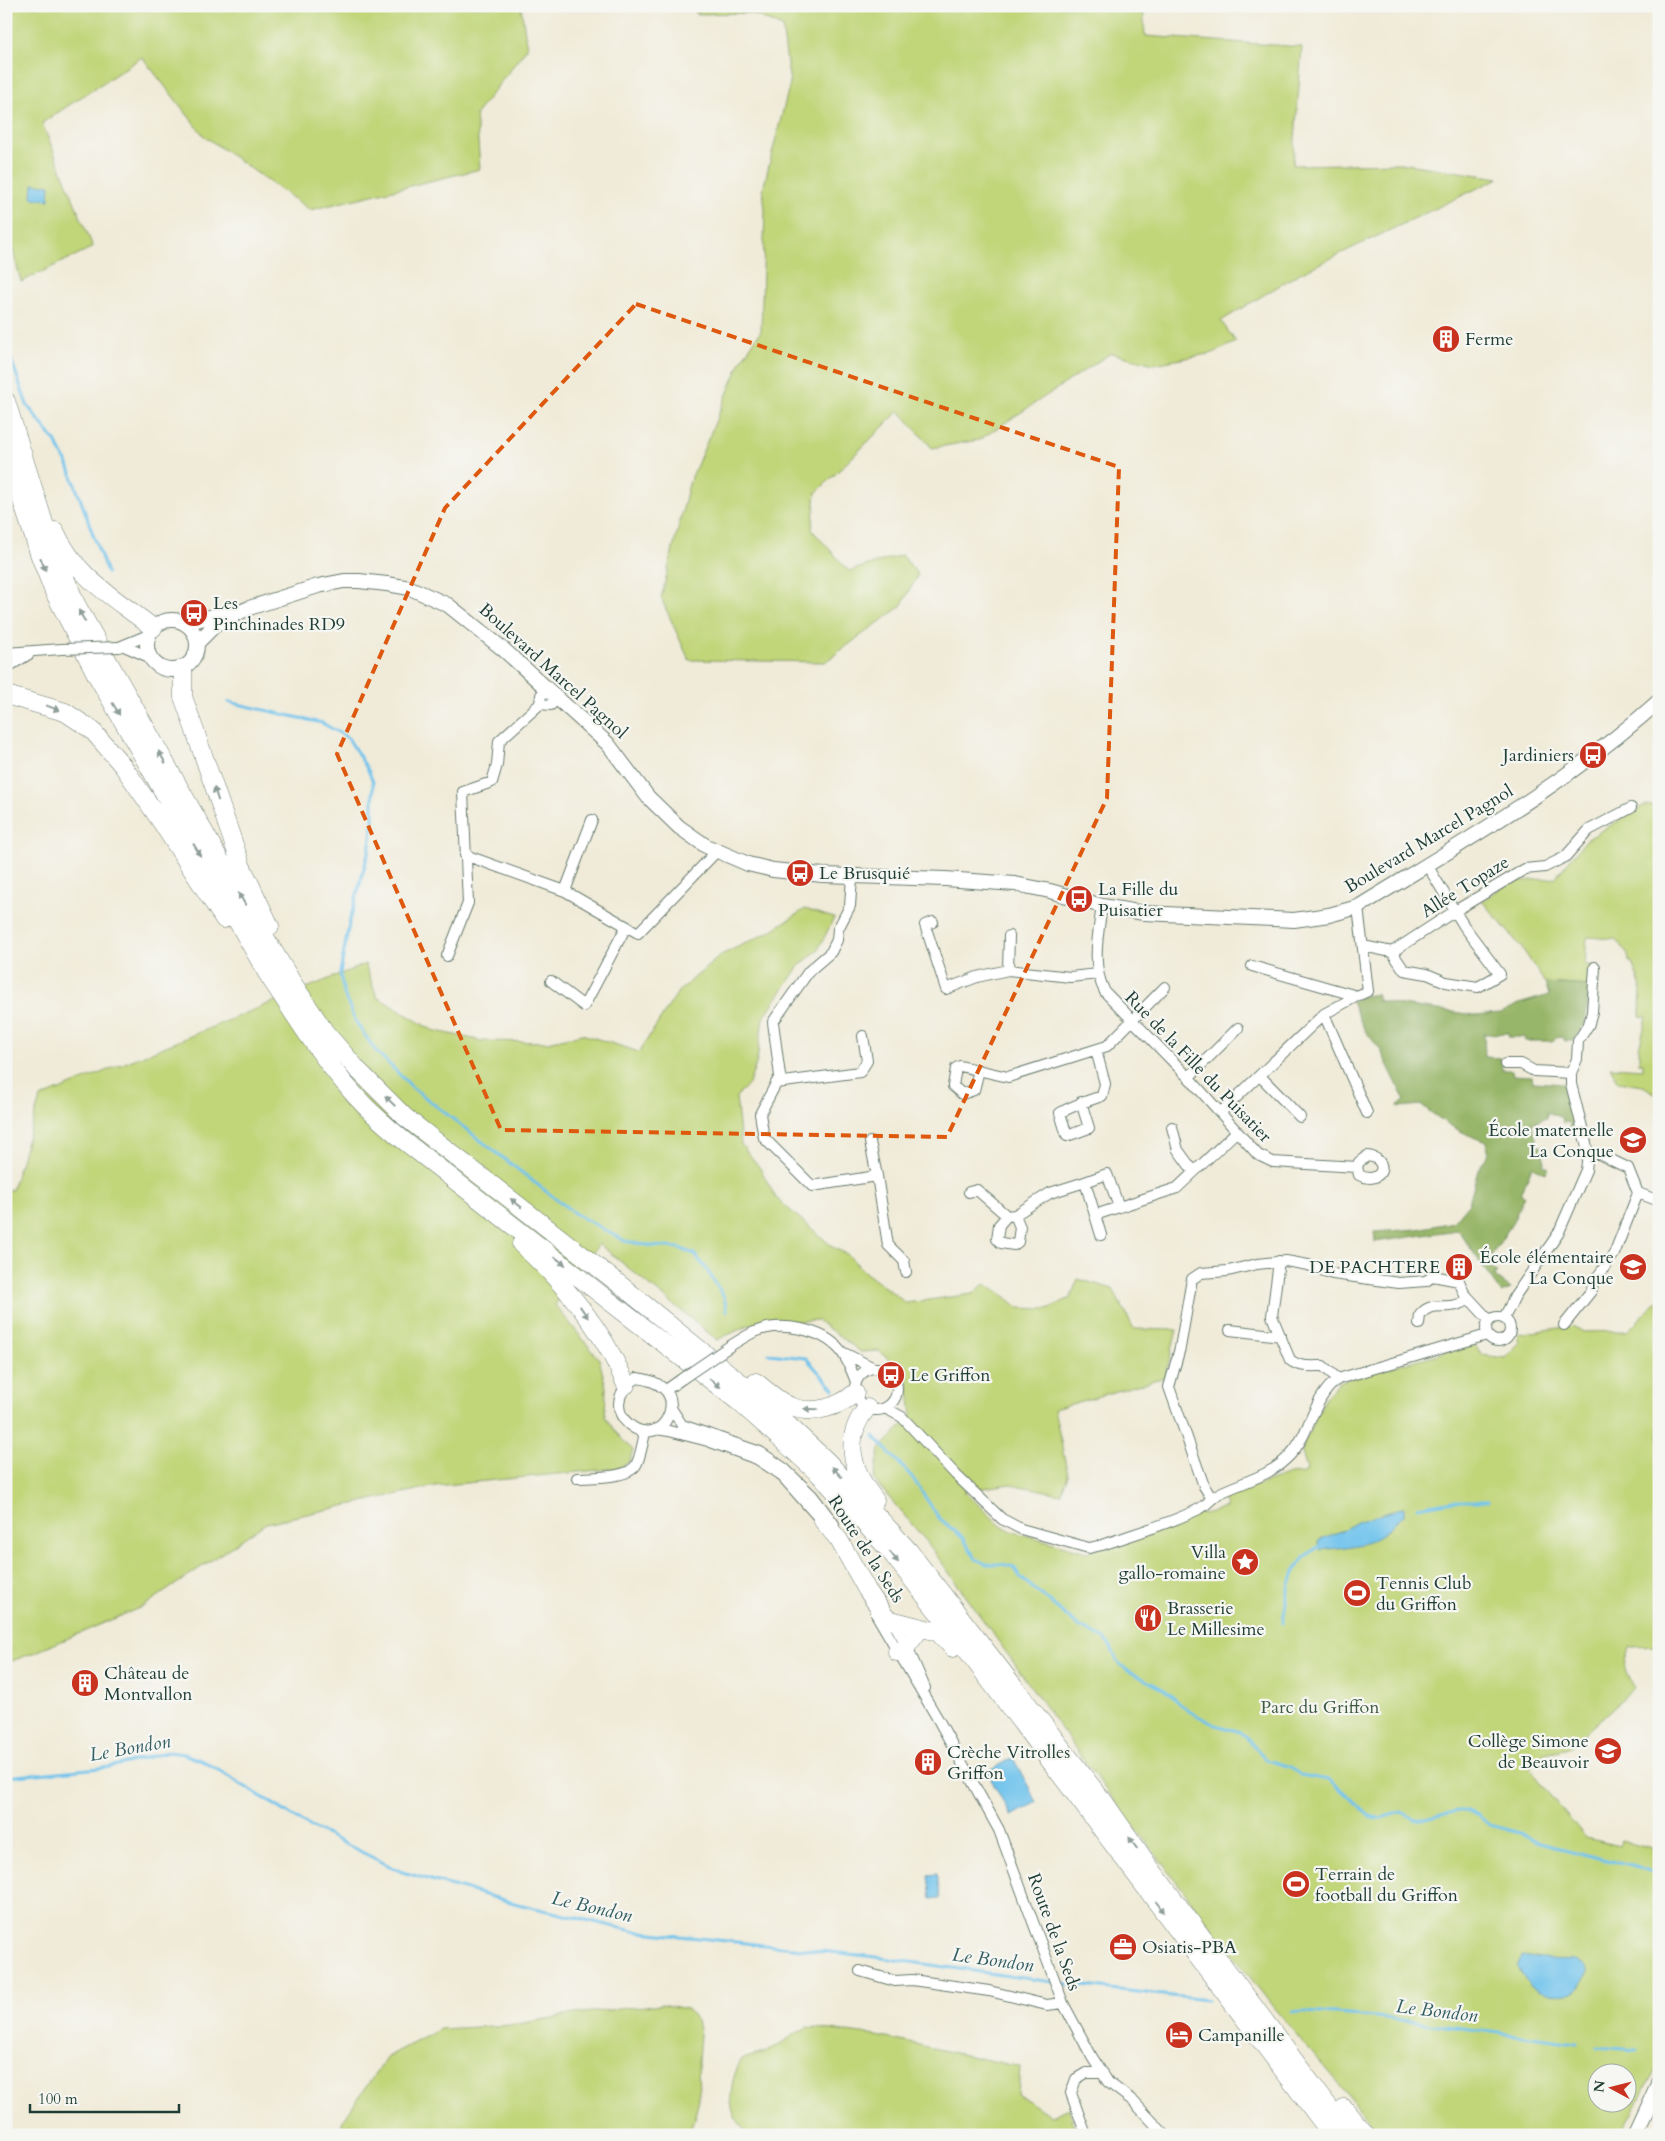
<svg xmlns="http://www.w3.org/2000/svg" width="1665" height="2141" font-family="Cardo,serif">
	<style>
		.green { fill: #c1d579; stroke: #708956; fill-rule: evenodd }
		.forest { fill: #98b669; stroke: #5c7a4e }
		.water { fill: #70c3ec; stroke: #488090 }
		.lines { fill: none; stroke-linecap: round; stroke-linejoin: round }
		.stream { stroke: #70c3ec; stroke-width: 3 }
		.street-casing { stroke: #687a6d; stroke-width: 12 }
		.secondary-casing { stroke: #687a6d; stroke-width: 16 }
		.highway-casing { stroke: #687a6d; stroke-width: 19 }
		.street { stroke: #fff; stroke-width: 10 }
		.secondary { stroke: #fff; stroke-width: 14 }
		.highway { stroke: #fff; stroke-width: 18 }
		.street-bridge-casing { stroke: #687a6d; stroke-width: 12; stroke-linecap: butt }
		.street-bridge { stroke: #fff; stroke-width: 10 }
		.oneway { fill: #8f9e9a }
		.marked { fill: none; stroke: #de580e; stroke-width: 4; stroke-dasharray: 10 6; stroke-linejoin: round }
		.labels { text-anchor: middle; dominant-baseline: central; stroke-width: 4.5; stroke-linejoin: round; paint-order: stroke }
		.poi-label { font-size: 18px; fill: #1f3d34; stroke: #f6f6f2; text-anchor: start }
		.street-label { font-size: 18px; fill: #1f3d34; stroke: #f6f6f2 }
		.park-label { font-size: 18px; fill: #3f5b42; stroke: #f6f6f2 }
		.water-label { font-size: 19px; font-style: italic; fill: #335e62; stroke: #f6f6f2 }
	</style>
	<rect width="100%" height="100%" fill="#f6f6f2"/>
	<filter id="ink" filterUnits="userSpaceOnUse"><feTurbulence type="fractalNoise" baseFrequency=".02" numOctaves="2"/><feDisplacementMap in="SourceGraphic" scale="10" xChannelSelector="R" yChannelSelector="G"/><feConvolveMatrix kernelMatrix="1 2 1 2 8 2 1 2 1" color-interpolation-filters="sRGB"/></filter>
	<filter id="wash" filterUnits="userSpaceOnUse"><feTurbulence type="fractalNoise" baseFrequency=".0096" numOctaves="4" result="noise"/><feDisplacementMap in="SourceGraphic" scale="20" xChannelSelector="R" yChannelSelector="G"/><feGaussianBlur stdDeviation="1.12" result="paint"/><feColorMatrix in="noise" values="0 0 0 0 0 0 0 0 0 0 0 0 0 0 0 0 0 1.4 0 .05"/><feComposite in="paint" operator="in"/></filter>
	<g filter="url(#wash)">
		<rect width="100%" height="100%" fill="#f0ebd8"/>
		<path class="green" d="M6,6H521L527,48L476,114L480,169L310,210L204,136L142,57L42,123L93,247L21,282L6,223Z
			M694,6H1143L1145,36L1302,47L1293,165L1400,163L1499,178L1300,273L1221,321L1236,342L1213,353L1154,364L1111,353L979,440L932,448L899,411L816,493L812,530L849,571L902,555L918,575L901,606L825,662L689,660L661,598L689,484L741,361L761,331L765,211L763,189L790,83L782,27L751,13L696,14Z
			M1645,805L1659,807V1119L1656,1094L1643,1086L1618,1082L1610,1067L1643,1069V1063H1639V1048L1647,1017L1640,1016L1641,987L1632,962H1629L1628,954L1615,939L1587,937L1585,965H1592L1590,986L1545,983L1522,948L1482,901L1510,882L1555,878L1586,840Z
			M805,909L834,918L818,950L799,966L763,1018L757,1061L749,1084L736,1097L741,1144L760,1168L776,1198L834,1248L847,1254L866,1273L906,1303L973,1294L984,1284L998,1291L1019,1308L1048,1309L1070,1298L1078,1279L1113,1289L1134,1329L1177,1330L1165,1377L1054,1409L1068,1475L1061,1494L1010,1484L964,1491L1001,1526L1014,1532L1087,1552L1199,1513L1203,1514L1226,1508L1223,1497L1290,1474L1304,1473L1307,1469L1301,1450L1325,1398L1340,1381L1474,1344L1482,1355L1505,1358L1519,1343L1517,1334L1573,1326L1582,1332L1627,1331L1659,1300V1646L1631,1647C1619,1665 1626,1671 1634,1688L1569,1748L1545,1753L1533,1763L1530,1770L1586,1838L1620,1846L1622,1841L1659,1851V2065L1619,2135H1382L1273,2007L1090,1769L927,1542L874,1480L880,1449L912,1416L907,1375L879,1351L861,1352L817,1320L749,1325L717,1340L599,1244L555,1305L599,1359L606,1387L605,1417L619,1436L633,1450L629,1462L619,1468L435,1486L266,1523L144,1606L31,1654L6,1663V1190H12L40,1098L365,964L377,997L432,1030L482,1041L548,1042L582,1034L639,1052L678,992L721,955L769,932ZM1598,2074H1628V2104H1598Z
			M662,2004L687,2009L697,2021L700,2034L698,2061L699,2100L693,2123L687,2135H339L343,2120L387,2057L440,2029L512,2025L575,2014Z
			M807,2027L877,2036L1020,2067L1018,2094L1051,2116L1068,2108L1078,2135H747C743,2128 737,2121 734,2114C727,2098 733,2073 742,2059L765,2053Z"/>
		<path class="forest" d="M1545,983L1590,986L1585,1024L1574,1041H1565L1562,1037L1555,1038L1554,1041H1525L1524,1037H1509L1508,1033L1484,1034L1485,1057L1501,1058L1502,1070H1512L1513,1075L1532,1076L1533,1082L1565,1084L1575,1131L1571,1132L1569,1122L1563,1123L1562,1118L1547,1112V1118L1532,1123L1538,1147L1541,1146L1545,1162L1543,1165L1548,1167L1546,1173L1532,1167L1521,1194L1524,1196L1513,1222L1486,1264L1497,1273L1495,1277L1511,1289L1501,1293L1458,1230L1375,1242L1374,1232L1418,1229L1453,1222L1469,1203L1478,1170L1489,1153L1486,1142C1463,1134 1440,1121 1422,1105L1399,1107L1398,1105L1405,1101L1380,1049L1365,1031L1352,1002L1359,997L1377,994V1000L1402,1005L1475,1015L1501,1013L1519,1004L1549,995Z"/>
		<path class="water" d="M33,184L50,185L49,200L32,198Z
			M1404,1507V1515C1396,1520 1393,1525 1386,1531C1369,1547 1343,1547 1321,1550L1318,1540L1341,1531L1357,1522Z
			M1013,1758L1037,1802L1011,1816L987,1772Z
			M937,1874L940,1898L931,1899L928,1875Z
			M1523,1956L1541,1959L1575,1960L1584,1966L1587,1972C1578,2013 1530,1994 1517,1966Z"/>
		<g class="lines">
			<path class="stream" d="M6,321L9,329L10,356L27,405L55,441L68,465L107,573
				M229,702L322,723L348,738L368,770L373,782V822L370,846L349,924L340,973L344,994L356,1022L375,1050L413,1088L574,1213L625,1241L652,1246L679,1248L694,1254L705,1267L724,1297L727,1311
				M769,1354L806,1358L834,1389
				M874,1436L912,1477L939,1518L963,1538L976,1559L986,1564H1002L1014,1567L1020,1577L1077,1625L1103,1638L1111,1647L1117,1661L1128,1671L1165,1690L1187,1710L1215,1725L1241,1732L1267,1760L1291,1767L1300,1775L1329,1780L1358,1804L1371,1817L1381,1818L1401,1812L1414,1819H1426L1458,1811H1467L1478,1815L1489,1825L1520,1833L1540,1843L1659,1873
				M1417,1507L1454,1501H1488
				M1283,1623C1287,1592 1290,1559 1323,1545
				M6,1777L110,1767L168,1752L184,1754L205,1762L309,1826L402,1872L518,1904L633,1931L868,1956L1052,1982
				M1058,1983L1207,2000
				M1292,2011L1377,2017L1577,2043
				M1597,2047L1637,2050"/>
		</g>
	</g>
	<g filter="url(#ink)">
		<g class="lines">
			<defs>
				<path id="street" d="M124,646L149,657
					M119,647L148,635
					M6,653L62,649
					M6,668L29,654
					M540,704L551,705L557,698
					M465,855L565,891L638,933L717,851
					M852,877L850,906L838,929L837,940L831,952L809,971L773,1022L780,1076L760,1114L764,1138L812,1186L877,1176L888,1245L904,1261L906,1272
					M565,891L592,820
					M1102,906C1098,935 1091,966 1105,992L1191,1080L1258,1155L1273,1162L1357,1167L1359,1175C1383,1187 1391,1158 1367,1156L1359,1162L1357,1167
					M933,922L925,925L946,989L977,977L1008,970
					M1009,936L1008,970L1070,977L1098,974
					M1363,946L1392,952L1404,970L1427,974L1446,982L1478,987L1500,974L1464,926L1427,865
					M1392,952L1455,911L1525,869L1545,867L1565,857L1589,830L1631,808
					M447,956L468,903L463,792L492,782L497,765L499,741L540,704L541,695L547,689
					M1252,966L1357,996L1368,991L1358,907
					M551,981L584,1006L626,927
					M1324,1014L1357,996
					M1505,1064H1521L1534,1071L1571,1073
					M979,1070L974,1090L962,1094L953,1086L956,1068L960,1066L1008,1077L1107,1046L1165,987
					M1260,1076L1300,1117
					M1189,1077L1238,1028
					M776,1083L860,1072L867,1061L863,1036
					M1081,1102L1089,1128L1067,1136L1060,1113C1073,1105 1087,1101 1102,1096L1105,1084L1096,1050
					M1221,1112L1324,1014L1367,1113
					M1172,1127L1178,1150L1194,1172
					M870,1142L877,1176
					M1588,1154H1599L1628,1168L1638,1193L1659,1201
					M969,1192L977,1190L1007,1216L1015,1215L1050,1193L1085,1182
					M1119,1207L1107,1174L1085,1182L1095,1215L1177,1188L1237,1131
					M1095,1215L1101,1235
					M1007,1216L999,1225L997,1239L1001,1243L1014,1245L1018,1242L1020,1227L1015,1215
					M1279,1261L1272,1316L1290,1360C1300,1368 1311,1366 1323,1366L1338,1379
					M1486 1329a12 12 0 1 1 24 0a12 12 0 1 1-24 0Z
					M1504,1318L1515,1296L1558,1234L1586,1170L1588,1154L1586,1143L1571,1084V1073L1577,1059L1578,1041L1589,1024L1592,1012L1595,967
					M1419,1324L1420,1315C1428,1304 1438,1307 1450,1306C1458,1306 1463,1303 1469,1299
					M1564,1325L1592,1290L1593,1283L1614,1254L1638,1193
					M1230,1330L1281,1336
					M730,1346C738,1341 746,1336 754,1332C780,1321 822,1328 841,1351C848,1360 852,1371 856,1382
					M844,1353L874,1368
					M855 1389a21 21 0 1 1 42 0a21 21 0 1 1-42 0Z
					M637,1378C656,1380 677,1391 669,1414C653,1458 588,1409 637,1378Z
					M666,1390L683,1378
					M671,1408L682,1425L760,1452L785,1469L812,1495L834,1524
					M885,1408L902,1417L956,1475L1002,1519L1021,1529L1089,1548L1102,1545C1134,1534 1169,1524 1199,1509C1207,1505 1212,1497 1220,1493C1245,1481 1271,1476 1290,1455C1311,1433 1312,1398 1338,1379L1487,1335
					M656,1429L669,1431L708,1441L757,1459L780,1474L825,1525
					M577,1478C592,1477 631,1479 637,1463C641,1454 643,1442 645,1432
					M1212,1499L1204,1486L1169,1387L1180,1348L1192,1279L1201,1273L1228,1271L1257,1264L1286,1261L1308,1265L1333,1274L1399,1283L1426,1281L1433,1276L1459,1281L1464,1293L1489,1320
					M876,1614L939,1721L999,1830L1063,2003L1092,2057L1108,2082L1133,2101L1165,2135
					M892,1620L907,1646L925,1688
					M860,1971L895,1981L912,1980L989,1991L1047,2005L1063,2003
					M1086,2135L1071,2093L1076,2079L1086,2073H1103"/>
				<path id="secondary" d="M147 645a25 25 0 1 1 50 0a25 25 0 1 1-50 0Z
					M184,623L226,613
					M197,643L217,623L249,608L318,586L344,581H359L387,584L410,588L448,605L503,649L608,744L648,797L679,827L706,846L748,864L773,870L823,875L945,879L1015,884L1050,891L1102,906L1144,913L1294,920L1329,915L1358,907C1462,843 1568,783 1659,701
					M1635,2135L1659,2083"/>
				<path id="highway" d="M6,401L49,539L76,604L239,894L292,982L325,1032L357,1069L405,1117L623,1287L758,1397L828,1462L909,1551L1109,1809
					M6,452L40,556L54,592L96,674L267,973C297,1019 327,1067 365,1106C377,1118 390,1129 403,1140L740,1403L783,1441L819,1474L889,1550L947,1624L1332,2135
					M55,531C78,580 113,596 153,628
					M183,668V697L186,705L241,865L270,926
					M6,695L65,712L92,730L123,766L164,826L224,919
					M521,1244C564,1283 604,1330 626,1385
					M756,1382C766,1390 779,1402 792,1407C813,1415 839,1407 855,1393
					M867,1408C842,1438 852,1472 875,1500
					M823,1521L839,1540L867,1590L887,1619L938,1632L953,1648
					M897,1652L907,1646L920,1629
					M1102,1799L1148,1865L1350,2135
					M1344,2108L1366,2135"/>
			</defs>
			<use href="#street" class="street-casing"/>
			<use href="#secondary" class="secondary-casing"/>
			<use href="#highway" class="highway-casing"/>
			<use href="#street" class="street"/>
			<use href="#secondary" class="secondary"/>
			<use href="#highway" class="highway"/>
			<defs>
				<path id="street-bridge" d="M62,649L119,647
					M683,1378L730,1346"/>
			</defs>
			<use href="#street-bridge" class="street-bridge-casing"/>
			<use href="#street-bridge" class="street-bridge"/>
		</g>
		<defs><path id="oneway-solid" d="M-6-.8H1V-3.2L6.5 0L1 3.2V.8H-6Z" transform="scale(1.25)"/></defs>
		<g class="oneway">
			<use href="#oneway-solid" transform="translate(43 564) rotate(68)"/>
			<use href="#oneway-solid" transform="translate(82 616) rotate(-119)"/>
			<use href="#oneway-solid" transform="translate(53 708) rotate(20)"/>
			<use href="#oneway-solid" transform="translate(116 709) rotate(60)"/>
			<use href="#oneway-solid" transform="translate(162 757) rotate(-120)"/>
			<use href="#oneway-solid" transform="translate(216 794) rotate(-108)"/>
			<use href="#oneway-solid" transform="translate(197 850) rotate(60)"/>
			<use href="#oneway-solid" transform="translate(242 899) rotate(-120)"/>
			<use href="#oneway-solid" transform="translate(390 1101) rotate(-135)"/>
			<use href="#oneway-solid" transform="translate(516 1203) rotate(-142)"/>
			<use href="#oneway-solid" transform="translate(560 1261) rotate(38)"/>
			<use href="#oneway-solid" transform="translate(584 1312) rotate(55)"/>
			<use href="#oneway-solid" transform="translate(715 1383) rotate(38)"/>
			<use href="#oneway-solid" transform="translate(811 1409) rotate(-179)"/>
			<use href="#oneway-solid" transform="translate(837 1472) rotate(-132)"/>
			<use href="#oneway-solid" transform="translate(894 1557) rotate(52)"/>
			<use href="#oneway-solid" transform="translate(1133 1843) rotate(-125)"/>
			<use href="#oneway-solid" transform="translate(1160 1907) rotate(53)"/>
		</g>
	</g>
	<path class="marked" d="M636,304L1119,467L1107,798L947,1137L501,1130L337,754L445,508Z"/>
	<defs>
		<symbol id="building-disc" viewBox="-11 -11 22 22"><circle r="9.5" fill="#c8321e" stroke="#f6f6f2"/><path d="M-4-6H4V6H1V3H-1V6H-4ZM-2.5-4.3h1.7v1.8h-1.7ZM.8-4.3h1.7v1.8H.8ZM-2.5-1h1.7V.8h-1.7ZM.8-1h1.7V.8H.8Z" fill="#fff"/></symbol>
		<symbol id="bus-disc" viewBox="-11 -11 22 22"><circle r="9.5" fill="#c8321e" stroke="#f6f6f2"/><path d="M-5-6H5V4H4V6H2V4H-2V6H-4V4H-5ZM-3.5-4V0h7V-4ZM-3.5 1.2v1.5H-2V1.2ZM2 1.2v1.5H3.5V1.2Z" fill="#fff"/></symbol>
		<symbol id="school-disc" viewBox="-11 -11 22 22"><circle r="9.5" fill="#c8321e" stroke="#f6f6f2"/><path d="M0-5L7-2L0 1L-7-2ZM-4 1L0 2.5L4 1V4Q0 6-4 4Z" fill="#fff"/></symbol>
		<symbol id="sight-disc" viewBox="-11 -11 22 22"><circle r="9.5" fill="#c8321e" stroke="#f6f6f2"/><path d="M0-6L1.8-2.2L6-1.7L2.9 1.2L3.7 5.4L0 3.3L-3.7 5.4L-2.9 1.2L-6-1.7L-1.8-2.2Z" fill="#fff"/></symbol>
		<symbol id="stadium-disc" viewBox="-11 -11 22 22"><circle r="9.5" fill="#c8321e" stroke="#f6f6f2"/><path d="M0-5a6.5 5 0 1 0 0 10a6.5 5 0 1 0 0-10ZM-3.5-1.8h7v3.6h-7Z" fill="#fff"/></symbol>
		<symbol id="restaurant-disc" viewBox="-11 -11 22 22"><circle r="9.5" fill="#c8321e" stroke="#f6f6f2"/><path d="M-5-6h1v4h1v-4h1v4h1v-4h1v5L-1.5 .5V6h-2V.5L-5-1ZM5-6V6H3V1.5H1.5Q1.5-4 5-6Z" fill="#fff"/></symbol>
		<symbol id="office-disc" viewBox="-11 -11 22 22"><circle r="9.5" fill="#c8321e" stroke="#f6f6f2"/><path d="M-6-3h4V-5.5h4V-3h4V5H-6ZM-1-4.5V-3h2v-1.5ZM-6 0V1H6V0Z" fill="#fff"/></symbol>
		<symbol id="hotel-disc" viewBox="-11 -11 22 22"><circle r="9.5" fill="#c8321e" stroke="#f6f6f2"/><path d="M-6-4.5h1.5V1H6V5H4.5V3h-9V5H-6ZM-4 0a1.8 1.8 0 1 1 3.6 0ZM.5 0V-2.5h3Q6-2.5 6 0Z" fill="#fff"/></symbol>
	</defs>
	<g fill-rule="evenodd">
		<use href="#building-disc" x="1430" y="323" width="32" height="32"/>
		<use href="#bus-disc" x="178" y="597" width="32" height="32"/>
		<use href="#bus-disc" x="1577" y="739" width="32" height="32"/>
		<use href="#bus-disc" x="784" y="857" width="32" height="32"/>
		<use href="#bus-disc" x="1063" y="883" width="32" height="32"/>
		<use href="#school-disc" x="1617" y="1124" width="32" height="32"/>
		<use href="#building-disc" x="1443" y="1251" width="32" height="32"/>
		<use href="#school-disc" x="1617" y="1251" width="32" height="32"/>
		<use href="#bus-disc" x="875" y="1359" width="32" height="32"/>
		<use href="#sight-disc" x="1229" y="1546" width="32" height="32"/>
		<use href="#stadium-disc" x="1341" y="1577" width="32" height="32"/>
		<use href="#restaurant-disc" x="1132" y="1602" width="32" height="32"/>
		<use href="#building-disc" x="69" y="1667" width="32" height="32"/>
		<use href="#school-disc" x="1592" y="1735" width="32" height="32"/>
		<use href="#building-disc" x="912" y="1746" width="32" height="32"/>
		<use href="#stadium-disc" x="1280" y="1868" width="32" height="32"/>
		<use href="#office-disc" x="1107" y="1931" width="32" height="32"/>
		<use href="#hotel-disc" x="1163" y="2019" width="32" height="32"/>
	</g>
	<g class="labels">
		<g class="poi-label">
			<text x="1465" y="339">Ferme</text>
			<text x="213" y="603">Les<tspan x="213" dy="21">Pinchinades RD9</tspan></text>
			<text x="1574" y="755" text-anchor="end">Jardiniers</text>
			<text x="819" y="873">Le Brusquié</text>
			<text x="1098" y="889">La Fille du<tspan x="1098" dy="21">Puisatier</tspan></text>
			<text x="1614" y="1130" text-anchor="end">École maternelle<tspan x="1614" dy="21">La Conque</tspan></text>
			<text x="1614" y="1257" text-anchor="end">École élémentaire<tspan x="1614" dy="21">La Conque</tspan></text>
			<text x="1440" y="1267" text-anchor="end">DE PACHTERE</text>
			<text x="910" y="1375">Le Griffon</text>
			<text x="1226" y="1552" text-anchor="end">Villa<tspan x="1226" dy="21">gallo-romaine</tspan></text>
			<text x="1376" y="1583">Tennis Club<tspan x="1376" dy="21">du Griffon</tspan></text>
			<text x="1167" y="1608">Brasserie<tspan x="1167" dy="21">Le Millesime</tspan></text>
			<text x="104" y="1673">Château de<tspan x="104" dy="21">Montvallon</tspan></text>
			<text x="1589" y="1741" text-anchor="end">Collège Simone<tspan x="1589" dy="21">de Beauvoir</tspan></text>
			<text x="947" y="1752">Crèche Vitrolles<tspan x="947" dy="21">Griffon</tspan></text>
			<text x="1315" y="1874">Terrain de<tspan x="1315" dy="21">football du Griffon</tspan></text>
			<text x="1142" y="1947">Osiatis-PBA</text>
			<text x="1198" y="2035">Campanille</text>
		</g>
		<g class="street-label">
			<text transform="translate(553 671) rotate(42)">Boulevard Marcel Pagnol</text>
			<text transform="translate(1429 839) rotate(-31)">Boulevard Marcel Pagnol</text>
			<text transform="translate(1465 887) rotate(-32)">Allée Topaze</text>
			<text transform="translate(1198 1067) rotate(46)">Rue de la Fille du Puisatier</text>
			<text transform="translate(866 1549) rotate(57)">Route de la Seds</text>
			<text transform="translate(1054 1932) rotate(70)">Route de la Seds</text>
		</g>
		<g class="park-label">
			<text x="1320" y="1707">Parc du Griffon</text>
		</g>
		<g class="water-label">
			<text transform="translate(130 1748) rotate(-10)">Le Bondon</text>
			<text transform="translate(592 1907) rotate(13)">Le Bondon</text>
			<text transform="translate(993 1960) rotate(8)">Le Bondon</text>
			<text transform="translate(1437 2011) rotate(7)">Le Bondon</text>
		</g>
	</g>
	<rect width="1665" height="2141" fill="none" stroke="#f6f6f2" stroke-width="25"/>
	<g transform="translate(1612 2088) rotate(277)"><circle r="24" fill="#f6f6f2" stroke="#a0aca6"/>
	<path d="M0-4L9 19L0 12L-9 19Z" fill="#c8321e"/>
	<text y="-8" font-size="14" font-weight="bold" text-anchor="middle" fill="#1f3d34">N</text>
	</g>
	<path d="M30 2104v8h149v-8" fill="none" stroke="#1f3d34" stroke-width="2.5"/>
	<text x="38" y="2104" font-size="15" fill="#1f3d34" stroke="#f6f6f2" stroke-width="4" paint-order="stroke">100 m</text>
</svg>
